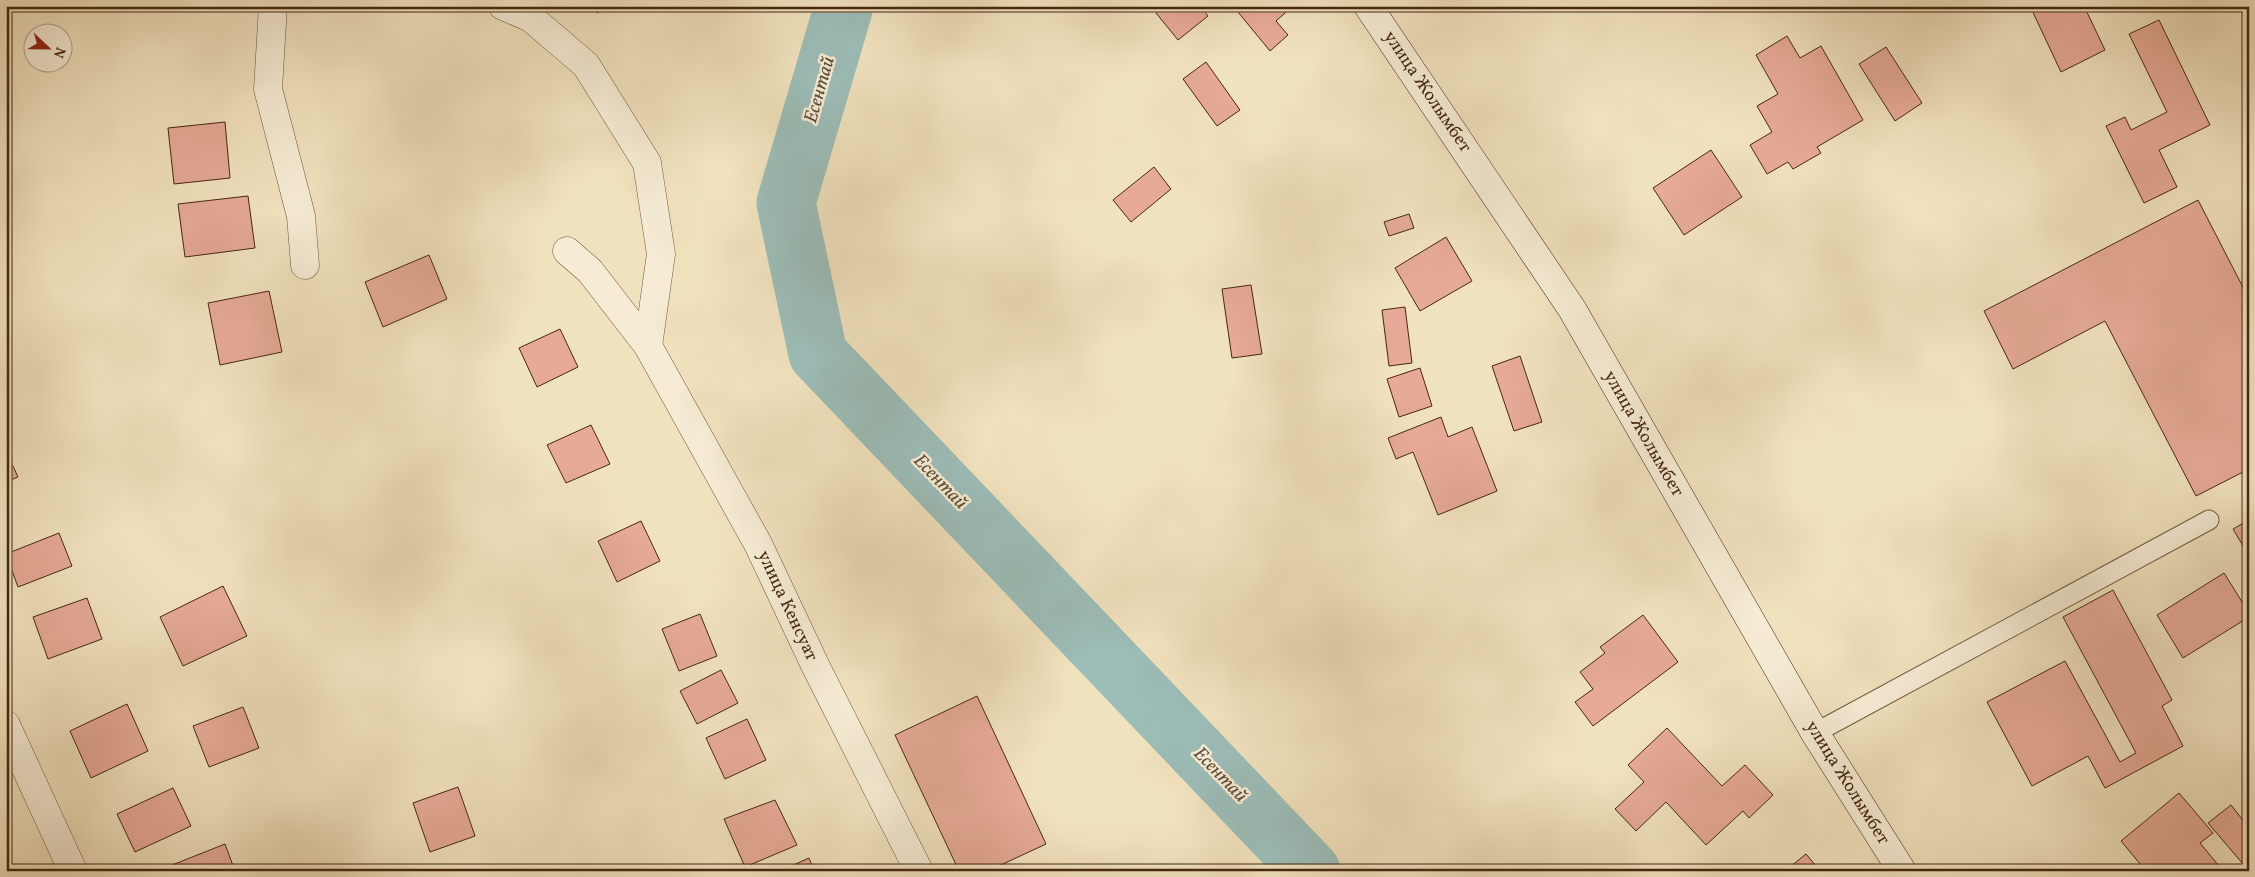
<svg xmlns="http://www.w3.org/2000/svg" width="2255" height="877" font-family="Vollkorn,serif">
	<style>
		.lines { fill: none; stroke-linecap: round; stroke-linejoin: round }
		.river { stroke: #9cbdb8; stroke-width: 59 }
		.building { fill: #e6aa96; stroke: #462710 }
		.lane-casing { stroke: #71563c; stroke-width: 21 }
		.street-casing { stroke: #71563c; stroke-width: 29 }
		.secondary-casing { stroke: #462710; stroke-width: 29 }
		.lane { stroke: #f6ecd5; stroke-width: 19 }
		.street { stroke: #f6ecd5; stroke-width: 28 }
		.secondary { stroke: #f6ecd5; stroke-width: 28 }
		.labels { text-anchor: middle; dominant-baseline: central; stroke-width: 5; stroke-linejoin: round; paint-order: stroke }
		.street-label { font-size: 18px; fill: #462710; stroke: #f6ecd5 }
		.water-label { font-size: 19px; font-style: italic; fill: #5c4c3a; stroke: #f6ecd5 }
	</style>
	<rect width="100%" height="100%" fill="#f1e2be"/>
	<filter id="stains"><feTurbulence type="fractalNoise" baseFrequency=".004" numOctaves="4"/><feColorMatrix values="0 0 0 0 .2 0 0 0 0 .09 0 0 0 0 .02 0 0 0 .5 -.17"/></filter>
	<radialGradient id="worn" r=".72"><stop offset=".6" stop-color="#630" stop-opacity="0"/><stop offset="1" stop-color="#630" stop-opacity=".3"/></radialGradient>
	<g class="lines">
		<path class="river" d="M844,6L786,203L818,354L1311,871"/>
	</g>
	<path class="building" d="M593,6H609L597,13Z
		M1164,6H1200L1208,16L1178,40L1156,13Z
		M1233,6H1293L1276,21L1288,35L1270,51Z
		M2030,6H2084L2105,50L2061,72Z
		M2239,6H2249V25Z
		M2159,20L2210,125L2159,150L2177,187L2144,203L2106,126L2125,117L2131,130L2167,112L2129,34Z
		M1787,36L1800,58L1821,46L1863,120L1817,147L1821,153L1793,169L1788,162L1767,174L1750,145L1772,132L1757,106L1778,94L1756,55Z
		M1886,47L1922,103L1895,121L1859,64Z
		M1206,62L1240,110L1217,126L1183,79Z
		M225,122L230,178L174,184L168,128Z
		M1711,150L1742,197L1684,235L1653,188Z
		M1154,167L1171,189L1131,222L1113,200Z
		M248,196L255,248L185,257L178,204Z
		M2198,200L2249,299V469L2196,496L2105,321L2013,369L1984,311Z
		M1409,214L1414,228L1389,236L1384,222Z
		M1446,237L1472,281L1420,311L1395,268Z
		M429,255L447,299L383,327L365,282Z
		M1251,285L1262,354L1232,358L1222,289Z
		M269,291L282,352L220,365L208,303Z
		M1405,307L1412,363L1389,366L1382,310Z
		M560,329L578,367L537,387L519,348Z
		M1520,356L1542,422L1514,431L1492,366Z
		M1420,368L1432,406L1399,417L1387,379Z
		M1441,417L1448,437L1472,427L1497,491L1438,515L1413,452L1396,459L1388,438Z
		M591,425L610,464L566,483L547,445Z
		M6,451L18,477L6,482Z
		M2249,520V556L2233,529Z
		M641,521L660,561L617,582L598,541Z
		M59,533L72,566L18,587L6,554Z
		M2224,573L2249,613V617L2183,658L2157,615Z
		M223,586L247,636L183,666L160,617Z
		M2113,590L2172,700L2162,706L2183,746L2105,788L2088,756L2032,786L1987,702L2065,661L2120,762L2136,753L2063,617Z
		M87,598L102,639L48,659L33,617Z
		M700,614L717,656L679,671L662,629Z
		M1643,615L1678,662L1593,726L1575,702L1593,689L1580,672L1605,653L1600,647Z
		M721,670L738,703L697,724L680,691Z
		M977,696L1046,844L988,871H959L895,735Z
		M127,704L148,751L91,778L70,731Z
		M243,707L259,748L209,767L193,726Z
		M747,719L766,760L725,779L706,738Z
		M1667,728L1722,786L1745,765L1773,795L1749,818L1743,811L1706,845L1666,802L1636,831L1615,809L1644,782L1628,765Z
		M458,787L475,836L430,852L413,803Z
		M173,788L191,826L135,852L117,814Z
		M2179,793L2213,833L2200,843L2223,871H2146L2121,841Z
		M775,800L797,845L745,867L724,819Z
		M2231,805L2249,828V871L2208,823Z
		M225,844L235,871H157Z
		M1806,854L1820,871H1785Z
		M809,858L814,871H780Z"/>
	<g class="lines">
		<defs>
			<path id="lane" d="M1815,733L2209,520"/>
			<path id="street" d="M273,6L268,89L301,216L305,265
				M503,6L531,18L586,65L647,163L661,254L648,346
				M567,251L590,271L648,346L758,544L815,665L919,871
				M6,725L73,871"/>
			<path id="secondary" d="M1368,6L1572,309L1815,733L1902,871"/>
		</defs>
		<use href="#lane" class="lane-casing"/>
		<use href="#street" class="street-casing"/>
		<use href="#secondary" class="secondary-casing"/>
		<use href="#lane" class="lane"/>
		<use href="#street" class="street"/>
		<use href="#secondary" class="secondary"/>
	</g>
	<g class="labels">
		<g class="street-label">
			<text transform="translate(1427 92) rotate(56)">улица Жолымбет</text>
			<text transform="translate(1643 434) rotate(60)">улица Жолымбет</text>
			<text transform="translate(787 606) rotate(65)">улица Кенсуат</text>
			<text transform="translate(1847 783) rotate(58)">улица Жолымбет</text>
		</g>
		<g class="water-label">
			<text transform="translate(820 90) rotate(-74)">Есентай</text>
			<text transform="translate(940 482) rotate(46)">Есентай</text>
			<text transform="translate(1220 775) rotate(46)">Есентай</text>
		</g>
	</g>
	<rect width="2255" height="877" fill="none" stroke="#f1e2be" stroke-width="25"/>
	<rect x="8" y="8" width="2240" height="862" fill="none" stroke="#462710" stroke-width="2.5"/>
	<rect x="12" y="12" width="2230" height="852" fill="none" stroke="#462710"/>
	<g transform="translate(48 48) rotate(112)"><circle r="24" fill="#f6ecd5" stroke="#b09d86"/>
	<path d="M0-4L9 19L0 12L-9 19Z" fill="#8f2418"/>
	<text y="-8" font-size="14" font-weight="bold" text-anchor="middle" fill="#462710">N</text>
	</g>
	<rect width="100%" height="100%" filter="url(#stains)"/>
	<rect width="100%" height="100%" fill="url(#worn)"/>
</svg>
